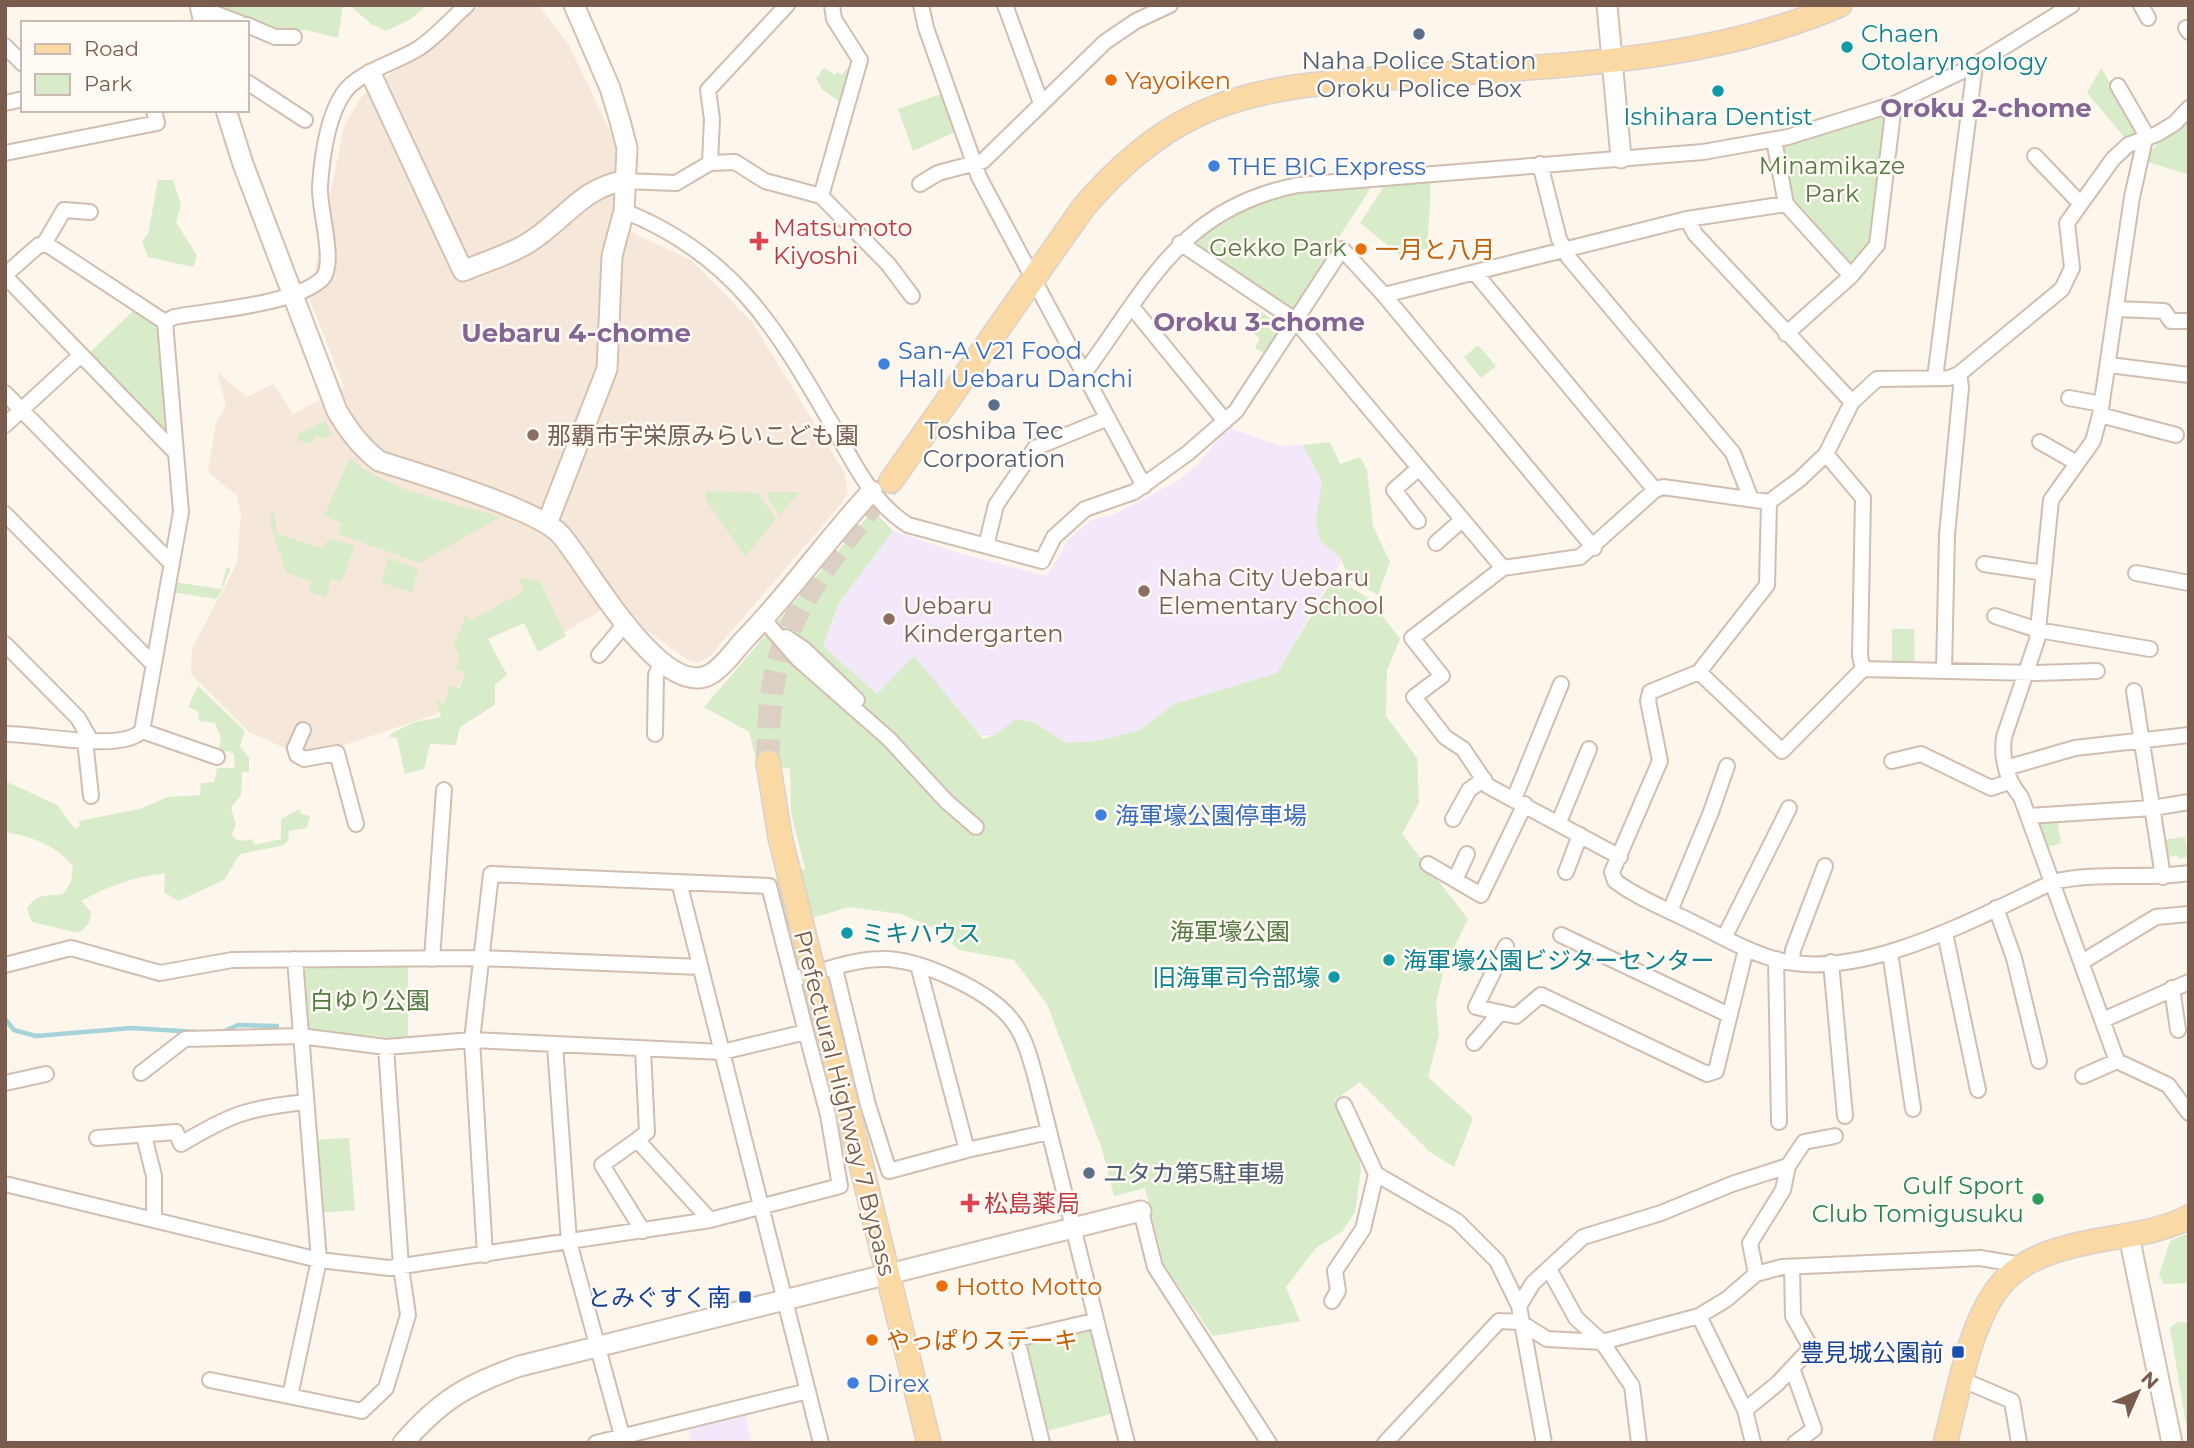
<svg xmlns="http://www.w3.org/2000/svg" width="2194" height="1448" font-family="Montserrat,'Noto Sans JP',sans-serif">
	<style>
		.residential { fill: #f5e8da }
		.education { fill: #f3e8fa }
		.green { fill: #d8ecc9 }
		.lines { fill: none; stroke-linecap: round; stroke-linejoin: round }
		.stream { stroke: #a5d3da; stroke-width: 4.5 }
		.primary-tunnel { stroke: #dcd0c4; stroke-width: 23; stroke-dasharray: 23 11; stroke-linecap: butt }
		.street-casing { stroke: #d1beb0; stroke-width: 18 }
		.secondary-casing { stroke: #d6c0b0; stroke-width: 23 }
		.primary-casing { stroke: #dad1cd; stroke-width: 26 }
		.street { stroke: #fff; stroke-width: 14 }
		.secondary { stroke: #fff; stroke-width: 19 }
		.primary { stroke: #fbd9a5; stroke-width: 23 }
		.primary-bridge-casing { stroke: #dad1cd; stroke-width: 26; stroke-linecap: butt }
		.primary-bridge { stroke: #fbd9a5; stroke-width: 23 }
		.service-dot { fill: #5c6f8a; stroke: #fffaf3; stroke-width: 2.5 }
		.culture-dot { fill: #0f9aa8; stroke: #fffaf3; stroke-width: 2.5 }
		.food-dot { fill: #e8710a; stroke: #fffaf3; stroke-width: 2.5 }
		.shop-dot { fill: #3f7fe0; stroke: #fffaf3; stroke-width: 2.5 }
		.health-dot { fill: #e0444e; stroke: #fffaf3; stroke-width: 2.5 }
		.education-dot { fill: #8d6e63; stroke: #fffaf3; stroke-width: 2.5 }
		.leisure-dot { fill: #2e9e5b; stroke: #fffaf3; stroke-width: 2.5 }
		.transit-dot { fill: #1a4fb4; stroke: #fffaf3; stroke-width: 2.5 }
		.labels { text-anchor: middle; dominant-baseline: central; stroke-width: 5; stroke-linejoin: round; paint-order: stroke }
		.culture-label { font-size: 24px; fill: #0d838f; stroke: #fffaf3; text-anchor: start }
		.service-label { font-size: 24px; fill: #4e5e75; stroke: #fffaf3 }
		.food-label { font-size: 24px; fill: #c56008; stroke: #fffaf3; text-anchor: start }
		.park-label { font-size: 24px; fill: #537a41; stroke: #fffaf3 }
		.shop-label { font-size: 24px; fill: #366cbe; stroke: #fffaf3; text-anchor: start }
		.health-label { font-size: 24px; fill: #be3a42; stroke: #fffaf3; text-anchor: start }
		.education-label { font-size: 24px; fill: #785e54; stroke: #fffaf3; text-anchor: start }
		.street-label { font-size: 24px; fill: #7a5c4d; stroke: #fffaf3 }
		.leisure-label { font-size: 24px; fill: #27864d; stroke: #fffaf3; text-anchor: end }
		.transit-label { font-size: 24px; fill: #164399; stroke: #fffaf3; text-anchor: end }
		.neighbourhood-label { font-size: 26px; font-weight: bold; fill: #846695; stroke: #fffaf3 }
	</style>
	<rect width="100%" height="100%" fill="#fdf6ec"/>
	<path class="residential" d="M480,5H538L569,45L620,152L619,215L635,234L691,260L753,323L844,472L848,492L842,503L710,656L698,663L688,660L645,629L621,599L561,634L525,620L485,638L451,699L437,714L323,752L289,750L249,732L191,674L192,649L237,563L241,514L237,496L208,472L216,423L226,406L217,372L247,397L273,384L293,414L344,387L307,293L311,290L344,126L362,96Z"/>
	<path class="education" d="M1228,428L1282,446L1319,444L1344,556L1277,673L1174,704L1139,731L1097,741L1066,743L1034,722L1017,719L995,735L981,736L914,657L877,694L823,646L839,604L893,531L965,555L1047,576L1069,539L1091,520L1115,514L1179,480L1198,464Z
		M745,1414L752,1443H692L687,1427Z"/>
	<path class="green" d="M217,5H343L338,38L306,30L275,31Z
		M349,5H427L411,19L386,31L371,24Z
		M852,62L840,102L822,89L816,78L824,68L835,75L837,72L842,75Z
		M2101,68L2140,131L2125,138L2087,93Z
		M941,94L955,132L913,151L898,109Z
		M1882,115L1886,119L1868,250L1855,263H1849L1790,198L1781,145Z
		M2189,117V175L2145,161L2151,150Z
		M158,180H173L181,205L176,222L197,256L193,267L148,257L142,241L148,234Z
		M1430,182C1432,205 1427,225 1428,248L1401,256L1360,223L1384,186Z
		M1372,186L1293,309H1285L1193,245L1194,240L1242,209L1286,193Z
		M1257,308L1281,327L1266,354L1255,348L1260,338L1244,328Z
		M134,310L153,322L160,332L167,427L161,428L88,354Z
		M1478,345L1496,366L1481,378L1464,357Z
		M325,421L332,433L325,439L316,436L312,444L297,440L298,434Z
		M1330,442L1340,464L1360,457L1367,469L1373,526L1390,562L1378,595L1351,581L1340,557L1320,541L1316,521L1322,481L1303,445Z
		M350,458C389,492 451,502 500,517L420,563L338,534L342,523L324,516Z
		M707,491L758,493L776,519L745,557L705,498Z
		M769,492H797L799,493L779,515L766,494Z
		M271,512L275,514L276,533L323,549L327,541L334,539L355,546L341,582L331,579L326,598L309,591L312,582L286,572L271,527Z
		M868,516H879L893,531L838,605L823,646L877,694L914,656L983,739L995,735L1016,719L1034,722L1066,743L1097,741L1138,731L1174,704L1277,673L1334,577L1370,599L1400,639L1387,671L1386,716L1417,758L1419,803L1402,834L1468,919L1444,968L1436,1003L1439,1035L1428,1077L1473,1118L1454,1167L1430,1152L1360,1082L1335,1100L1356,1143L1361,1169L1355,1212L1343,1231L1316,1248L1286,1287L1300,1321L1213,1336L1164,1265L1145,1188L1114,1196L1102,1149L1047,1004L1014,960L959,950L952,944L955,937L901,914L849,907L785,926L774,880L805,869L791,812L790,768L758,767L749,732L704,707Z
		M389,558L418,569L412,593L381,582Z
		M226,568L231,569L217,599L172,592L175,582L221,589Z
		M525,578L540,581L566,636L538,652L524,623L488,639L507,675L495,685V705L460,727L456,745L430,744L424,769L405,774L397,738L390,737V734L415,722L441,717L436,700L444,704L450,686L459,688L465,673L456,669L459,656L454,646L466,614L470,621L524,591L519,580Z
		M1892,629H1914L1915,666L1892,665Z
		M198,686L245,731L240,746L249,758V772H242L241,795L231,808L236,824L232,834C236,843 243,841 252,839L254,845L281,839V819L299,809L302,814L310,816L307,828L288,831L289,839L284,845L240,854L224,880L178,901L164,892L165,873C133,877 109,886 81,901L91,912C90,923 87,928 78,933L32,922L27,909C37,892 47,897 63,894L71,882L73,866C54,844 33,837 5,832V781L57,805L75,829L80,826L79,821L139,809L168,797L200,795L201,783L214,782L217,768H235L234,754L228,751L218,753L221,738L215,723L199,721L198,711L188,707Z
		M2057,817L2061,843L2048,847L2038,819Z
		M2185,837L2189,856L2179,859L2177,855L2166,858L2162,840Z
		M310,962L408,963V1039L312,1031L307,1026L303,974Z
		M349,1138L355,1210L319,1213L314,1140Z
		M2189,1233V1283L2164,1284L2159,1275L2170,1241Z
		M2178,1322H2189V1443L2170,1327Z
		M1085,1329L1094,1334L1115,1413L1043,1432L1024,1352L1029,1343Z"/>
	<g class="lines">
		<path class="stream" d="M5,1019L14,1030L36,1036L132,1028L197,1032
			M220,1033L238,1025L277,1026"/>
		<path class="primary-tunnel" d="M768,762C768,724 770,682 783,646C806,585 852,532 891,481"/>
		<defs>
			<path id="street" d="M787,5L708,90L712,119L710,163L735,162L765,181L821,196L888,264L912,296
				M921,5L926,28L979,177L1144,486
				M1005,5L1041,103
				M2141,5L2148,18
				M201,8L240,23
				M247,25L275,37H294
				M2186,28L2189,32
				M5,46L23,64
				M247,82L305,120
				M2118,86L2148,138
				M5,103L23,99
				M2145,139L2132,197L2100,415L2093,441L2051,500L2037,640L2004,737C2001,760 2006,779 2021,797L2117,1061L2168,1085L2189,1113
				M1774,140L1786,204
				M5,153L157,123L154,110
				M2035,156L2079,202
				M1540,164L1559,239L1569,258L1733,453L1751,499
				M623,181L676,183L710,163
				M920,184L938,173L983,161L1105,42L1136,21L1170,5
				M821,196L860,60L834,19L832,5
				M624,211C735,255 777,330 834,428C854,464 873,503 908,525L1042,561L1054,537L1085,509L1134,492L1188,453L1236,411L1342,249L1384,295L1594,548
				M1687,219L1695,234L1852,402
				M1180,243L1295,320L1503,568
				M44,244L64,210L90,212
				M1476,274L1655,490
				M5,275L39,245H48L165,322L181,512L142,731C120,753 36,733 5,734
				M5,276L174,451
				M1851,276L1877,245L1894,104
				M1384,295L1687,219L1786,204L1851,276L1786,334
				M1132,307L1225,421
				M2117,309L2164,311L2171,321H2189
				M165,322L174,317C213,310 293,305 322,279C337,264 318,207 320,186C322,157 327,118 343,94C357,72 398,62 419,48C437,36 451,19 467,5
				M2109,365L2189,375
				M1085,372C1149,285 1181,208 1298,185L1703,152L1788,137L1894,104L1975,65L2072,5
				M1935,378L1975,65
				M5,393L171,563
				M2069,398L2102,404
				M2100,415L2176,435
				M5,425L81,355
				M2040,442L2077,463
				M1826,454L1863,498L1860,656L1863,669
				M1769,502L1767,585L1699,672L1650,692L1648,701L1660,761L1612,872L1615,881C1639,899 1669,910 1696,924C1721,936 1746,951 1774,959C1860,984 1977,917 2053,882C2097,871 2144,880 2189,873
				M5,514L152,663
				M1418,521L1394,490L1419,468
				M1436,543L1462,520
				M986,546L996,505L1035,448L1108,418
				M1984,564L2044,573
				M2136,573L2189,583
				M1995,616L2038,630L2150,649
				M764,620L798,659L889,739L946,801L976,827
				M786,637L804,649L857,700
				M5,644L78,718L90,739
				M599,655L625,624
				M1944,670L1947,535L1961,387L1959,374
				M1699,672L1782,751L1863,669L2037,673L2097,671
				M2134,691L2163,877
				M303,730L295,748L297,755L304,759L337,753L356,824
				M142,731L217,757
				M655,734L656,675L662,661
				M85,740L91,796
				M1892,761L1921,754L1991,788L2009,782
				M2006,768L2075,748L2189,735
				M1514,799L1561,684
				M2028,816L2152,808L2189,802
				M1453,819L1469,790L1484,779
				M1559,822L1589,749
				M1620,857L1488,786L1463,749L1445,737L1414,697L1442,676L1412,638L1503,568L1580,557L1655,490L1663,487L1769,502L1800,479L1826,454L1852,402L1877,379L1949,378L1959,374L2062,289L2072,268L2067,223L2113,159L2128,145L2157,134L2175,123L2189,108
				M1428,864L1481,895L1525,804
				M1566,872L1580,835
				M1455,880L1467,854
				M679,882L821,1443
				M1996,908L2014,958L2039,1061
				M1670,911L1711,812L1727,766
				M1945,933L1978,1090
				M1561,935L1729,1015
				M1724,938L1789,808
				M1506,946L1476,1007L1516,1016L1541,995L1707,1074L1716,1071L1746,949
				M1890,952L1913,1109
				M432,959L444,790
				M1776,959L1779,1122
				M1792,961L1793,950L1825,866
				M1831,962L1845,1116
				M2082,962L2156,917L2189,914
				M5,965L71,948L160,973L232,960L481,958L700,967
				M918,965L967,1150L1049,1132
				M835,969L868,1105L889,1171L967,1150
				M793,979C821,972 852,959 882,959C918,958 988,990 1011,1019C1025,1036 1030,1058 1036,1079L1127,1443
				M2172,988L2178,1030
				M2103,1020L2189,982
				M1474,1043L1499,1014
				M555,1045L569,1242L624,1443
				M643,1050L647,1132L637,1140L710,1220
				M141,1073L185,1039L300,1036L386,1047L472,1040L722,1052L806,1032L769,886L491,874L472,1040L485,1255
				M2083,1076L2117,1061
				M5,1083L46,1074
				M1344,1105L1376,1174L1457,1221L1497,1261L1519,1306L1544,1443
				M144,1136L154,1176V1220
				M97,1138L176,1132L181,1144C231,1114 248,1108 306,1102
				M637,1140L602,1165L643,1231
				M5,1184L319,1260L389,1268L710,1220L840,1186L828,1115L806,1032
				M1141,1211L1155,1267L1269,1443
				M1549,1269L1576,1318L1602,1342L1632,1386L1639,1443
				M1756,1274L1750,1243L1783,1190L1788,1166
				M1332,1301L1338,1291L1335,1271L1363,1229L1376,1174
				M1519,1306L1533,1283L1583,1237L1661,1213L1732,1184L1788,1166L1804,1142L1835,1136
				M1699,1316L1745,1410L1753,1443
				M1792,1368L1814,1429L1795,1443
				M210,1380L362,1411L386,1388L408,1315L401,1267L386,1047
				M1963,1380L2012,1401L2019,1443
				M290,1396L319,1260L295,959
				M1745,1410L1777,1384L1811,1348L1793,1316L1792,1268
				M596,1443L808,1391
				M1042,1443L1017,1339L1094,1321
				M1385,1443L1499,1321L1520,1322L1547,1339L1602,1342L1699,1316L1727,1299L1756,1274L1782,1267L1980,1258L2022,1265"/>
			<path id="secondary" d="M200,5L204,23
				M1607,5L1621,158
				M371,74L463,271C484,262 509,255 528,243C563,222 581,188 623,181
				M226,110L243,164L337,411C349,431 360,446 379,461C417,473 537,509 560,534C586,562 661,703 711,674C724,666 734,651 744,640C790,593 827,539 872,491
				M548,521L607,369L612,256L624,211L627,148L620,121L610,88L574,5
				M2129,1236L2172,1443
				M403,1443C441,1400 466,1385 520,1366L1141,1211"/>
			<path id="primary" d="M891,481L1083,208C1115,170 1151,137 1197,115C1265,83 1341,82 1414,76C1557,65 1706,63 1840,5
				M768,762L780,837
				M848,1111L929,1443
				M1945,1443C1959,1393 1970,1314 2007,1278C2029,1256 2061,1248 2090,1242C2124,1235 2158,1233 2189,1217"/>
		</defs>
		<use href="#street" class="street-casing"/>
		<use href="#secondary" class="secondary-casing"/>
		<use href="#primary" class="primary-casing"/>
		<use href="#street" class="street"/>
		<use href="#secondary" class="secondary"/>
		<use href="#primary" class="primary"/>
		<defs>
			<path id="primary-bridge" d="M780,837L848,1111"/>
		</defs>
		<use href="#primary-bridge" class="primary-bridge-casing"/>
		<use href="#primary-bridge" class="primary-bridge"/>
	</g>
	<g class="service-dot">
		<circle cx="1419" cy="34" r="7"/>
		<circle cx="994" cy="405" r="7"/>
		<circle cx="1089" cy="1173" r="7"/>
	</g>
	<g class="culture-dot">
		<circle cx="1847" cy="47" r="7"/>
		<circle cx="1718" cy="91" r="7"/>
		<circle cx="847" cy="933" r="7"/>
		<circle cx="1389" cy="960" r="7"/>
		<circle cx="1334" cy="977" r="7"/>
	</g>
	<g class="food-dot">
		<circle cx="1111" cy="80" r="7"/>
		<circle cx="1361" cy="249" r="7"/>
		<circle cx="942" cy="1286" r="7"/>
		<circle cx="872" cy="1340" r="7"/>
	</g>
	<g class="shop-dot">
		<circle cx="1214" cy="166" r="7"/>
		<circle cx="884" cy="364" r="7"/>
		<circle cx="1101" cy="815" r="7"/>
		<circle cx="853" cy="1383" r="7"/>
	</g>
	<g class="health-dot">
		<path d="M755.5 230.5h7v7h7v7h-7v7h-7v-7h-7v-7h7z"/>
		<path d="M966.5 1192.5h7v7h7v7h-7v7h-7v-7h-7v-7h7z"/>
	</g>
	<g class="education-dot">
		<circle cx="533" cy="435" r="7"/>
		<circle cx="1144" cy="591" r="7"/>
		<circle cx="889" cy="619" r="7"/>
	</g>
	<circle class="leisure-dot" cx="2038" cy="1199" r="7"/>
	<g class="transit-dot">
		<rect x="738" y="1290" width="14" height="14" rx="3.5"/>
		<rect x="1951" y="1345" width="14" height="14" rx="3.5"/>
	</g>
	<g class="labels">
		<g class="culture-label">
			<text x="1861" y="33">Chaen<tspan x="1861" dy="28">Otolaryngology</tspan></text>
			<text x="1718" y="116" text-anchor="middle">Ishihara Dentist</text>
			<text x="861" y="933">ミキハウス</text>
			<text x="1403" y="960">海軍壕公園ビジターセンター</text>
			<text x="1320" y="977" text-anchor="end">旧海軍司令部壕</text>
		</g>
		<g class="service-label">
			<text x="1419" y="60">Naha Police Station<tspan x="1419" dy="28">Oroku Police Box</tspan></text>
			<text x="994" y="430">Toshiba Tec<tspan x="994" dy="28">Corporation</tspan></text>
			<text x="1103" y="1173" text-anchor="start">ユタカ第5駐車場</text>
		</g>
		<g class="food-label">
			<text x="1125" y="80">Yayoiken</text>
			<text x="1375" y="249">一月と八月</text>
			<text x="956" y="1286">Hotto Motto</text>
			<text x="886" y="1340">やっぱりステーキ</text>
		</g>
		<g class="park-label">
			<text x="1832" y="165">Minamikaze<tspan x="1832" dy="28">Park</tspan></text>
			<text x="1278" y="247">Gekko Park</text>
			<text x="1230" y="931">海軍壕公園</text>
			<text x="370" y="1000">白ゆり公園</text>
		</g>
		<g class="shop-label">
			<text x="1228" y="166">THE BIG Express</text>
			<text x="898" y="350">San-A V21 Food<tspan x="898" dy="28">Hall Uebaru Danchi</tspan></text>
			<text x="1115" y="815">海軍壕公園停車場</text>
			<text x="867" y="1383">Direx</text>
		</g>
		<g class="health-label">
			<text x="773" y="227">Matsumoto<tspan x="773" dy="28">Kiyoshi</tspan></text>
			<text x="984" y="1203">松島薬局</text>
		</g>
		<g class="education-label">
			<text x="547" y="435">那覇市宇栄原みらいこども園</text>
			<text x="1158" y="577">Naha City Uebaru<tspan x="1158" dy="28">Elementary School</tspan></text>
			<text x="903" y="605">Uebaru<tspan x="903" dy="28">Kindergarten</tspan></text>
		</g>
		<g class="street-label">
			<text transform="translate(845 1103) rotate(76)">Prefectural Highway 7 Bypass</text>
		</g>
		<g class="leisure-label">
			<text x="2024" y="1185">Gulf Sport<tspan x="2024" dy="28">Club Tomigusuku</tspan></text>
		</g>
		<g class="transit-label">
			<text x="731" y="1297">とみぐすく南</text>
			<text x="1944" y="1352">豊見城公園前</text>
		</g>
		<g class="neighbourhood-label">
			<text x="1986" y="108">Oroku 2-chome</text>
			<text x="1259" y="322">Oroku 3-chome</text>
			<text x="576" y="333">Uebaru 4-chome</text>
		</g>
	</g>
	<rect width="2194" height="1448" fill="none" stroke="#7a5c4d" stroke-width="14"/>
	<rect x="21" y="21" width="228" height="91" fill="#fffaf3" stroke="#cabbb1" stroke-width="2"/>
	<rect x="35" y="44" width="35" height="10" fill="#fbd9a5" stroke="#cabbb1" stroke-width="2"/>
	<text x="84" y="56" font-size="21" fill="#7a5c4d">Road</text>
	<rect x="35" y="74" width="35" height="21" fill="#d8ecc9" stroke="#cabbb1" stroke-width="2"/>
	<text x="84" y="91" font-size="21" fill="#7a5c4d">Park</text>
	<g transform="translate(2138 1392) rotate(45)" stroke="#fffaf3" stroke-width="5" paint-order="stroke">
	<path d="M0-5L12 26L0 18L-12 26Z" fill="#7a5c4d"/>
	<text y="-10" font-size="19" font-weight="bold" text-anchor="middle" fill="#7a5c4d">N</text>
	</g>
</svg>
